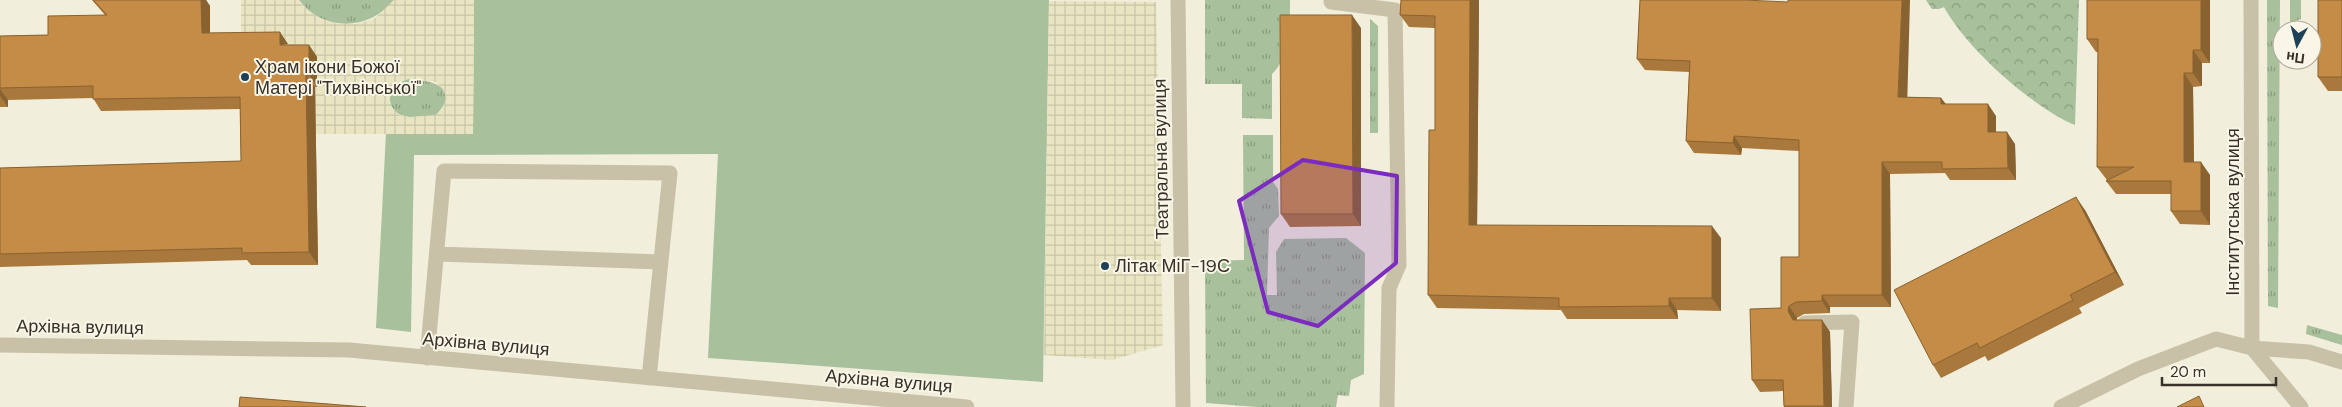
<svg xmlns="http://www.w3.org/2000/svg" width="2342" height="407" font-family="'DM Sans',sans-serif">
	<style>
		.grass { fill: url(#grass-tufts) }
		.forest { fill: url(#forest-crowns) }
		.park { fill: #a8c09b }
		.plaza { fill: url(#plaza-grid); fill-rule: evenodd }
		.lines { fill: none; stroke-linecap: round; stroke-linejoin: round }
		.minor { stroke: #c9c1a7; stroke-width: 15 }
		.wall { fill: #a9783c }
		.shaded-wall { fill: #896231 }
		.building { fill: #c48c46; stroke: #896231 }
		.marked { fill: #7b2cbf; fill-opacity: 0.2; stroke: #7b2cbf; stroke-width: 4; stroke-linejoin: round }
		.poi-dot { fill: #1e4157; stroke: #f9f6e7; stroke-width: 2 }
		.labels { text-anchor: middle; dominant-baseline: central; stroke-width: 4; stroke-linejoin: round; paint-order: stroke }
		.poi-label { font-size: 18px; fill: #363028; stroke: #f9f6e7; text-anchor: start }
		.street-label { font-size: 18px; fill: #363028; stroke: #f9f6e7 }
	</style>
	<defs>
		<pattern id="grass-tufts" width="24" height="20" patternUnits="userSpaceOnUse" patternTransform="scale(1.25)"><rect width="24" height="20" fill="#a8c09b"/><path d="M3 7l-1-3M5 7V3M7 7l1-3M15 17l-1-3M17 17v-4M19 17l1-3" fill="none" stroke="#8a9c7e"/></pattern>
		<pattern id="forest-crowns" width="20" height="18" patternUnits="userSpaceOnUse" patternTransform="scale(1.25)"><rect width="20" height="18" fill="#a8c09b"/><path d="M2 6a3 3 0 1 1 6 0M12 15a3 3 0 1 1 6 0" fill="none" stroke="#8a9c7e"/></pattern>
		<pattern id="plaza-grid" width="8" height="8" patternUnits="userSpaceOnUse" patternTransform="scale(1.25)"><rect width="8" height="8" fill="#e9e4c2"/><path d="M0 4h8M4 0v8" fill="none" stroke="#c8c4a7"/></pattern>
	</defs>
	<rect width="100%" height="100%" fill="#f1eedb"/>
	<path class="grass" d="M299,0H394C370,31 322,32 299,0Z
		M1205,0H1290C1290,24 1290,57 1272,74V119L1242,118V84H1205Z
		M2267,0H2280L2278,308L2268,306Z
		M2290,0H2301V19L2290,23Z
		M1370,19L1378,26V133H1370Z
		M408,79C431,80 463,87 436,115C425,117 412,119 401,115C380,107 391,84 408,79Z
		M1243,135H1273V182L1278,189L1279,216L1269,228L1267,295H1277L1276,252L1284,239L1346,238L1365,253L1364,374L1351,380L1349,396L1338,395L1336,407H1257L1206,403L1205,261L1244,260Z
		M2307,325L2342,335V345L2306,334Z"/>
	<path class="forest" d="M1926,0H2079L2075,125C2032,107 1966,48 1944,7L1939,9H1932Z"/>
	<path class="park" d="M474,0H1049L1043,382L708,358L718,154L414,155L411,332L376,328L386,133L473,134Z"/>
	<path class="plaza" d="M241,0H299L304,7L319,18L337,24H356L374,19L394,0H474L473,134H316L315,100H289V87H317V57L241,46ZM408,79L436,82L443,89L446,99L443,108L436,115L408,117L399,115L392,107L389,98L392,89L399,82Z
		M1049,1L1156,2L1163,345L1112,360L1044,355Z"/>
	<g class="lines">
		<path class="minor" d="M1178,0L1183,407
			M2251,0L2252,348L2301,407
			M1331,2L1395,10L1399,265L1389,288L1387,407
			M437,254L661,262
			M1805,323L1852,322L1846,407
			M0,345L349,350L967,407
			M427,358L444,171L670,173L649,378
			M2061,407L2138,369L2216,339L2252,348L2309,352L2342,362"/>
	</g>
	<path class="wall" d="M92,0H206L210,6V33L288,45H309L317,57V87H315L318,265H251L247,260L0,267V168L241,161L240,109L101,111L93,98L8,100V107H0V36L48,35L105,15Z
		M1401,0H1479L1477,225L1721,238V311L1677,310L1678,319H1567L1561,310L1437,308L1428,295L1435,130V28L1409,27L1400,15Z
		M1640,0L1907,97L1941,98L1946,104L1996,116V132L2015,144L2016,180H1950L1945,173L1890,174L1891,307H1830V313L1804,314L1797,318V320H1822L1830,332L1832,407H1784L1783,391L1760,392L1752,380L1781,308L1799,257V151L1742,148L1741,155L1694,153L1686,141L1689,72L1645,70L1637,59Z
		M2210,0V63H2202V86L2193,87L2194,162L2210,175V225L2180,224L2171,211V194H2116L2106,181L2108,180H2107L2097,167L2098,52H2096L2087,39Z
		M2342,0V91H2328L2318,77Z
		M1361,28V226L1290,227L1281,214Z
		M2085,210L2124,285L2079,308L2082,313L1988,361L1985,356L1941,378L1933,365Z"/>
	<path class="shaded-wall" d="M201,0H206L210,6V46L202,33Z
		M1470,0H1479L1477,238L1469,225Z
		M1902,0H1910L1907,109L1898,97Z
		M2201,0H2210V63L2201,50Z
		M1352,15L1361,28V226L1353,214Z
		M280,32L288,44L280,45Z
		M309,45L317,57V87L309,75Z
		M2193,50L2202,63V86L2193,73Z
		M2184,73L2193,87L2194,175L2184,162Z
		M306,75L315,87L318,265L309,252Z
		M0,89L8,100V107L0,96Z
		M1941,98L1949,109L1941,104Z
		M1988,104L1996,116V143L1988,132Z
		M2007,132L2015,144L2016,180L2008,168Z
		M1734,136L1742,148L1741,155L1733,143Z
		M1882,162L1890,174L1891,307L1882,295Z
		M2201,162L2210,175V225L2201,211Z
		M2076,197L2085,210L2124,285L2115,272Z
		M1712,226L1721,238V311L1712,298Z
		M1822,295L1830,307V313L1822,301Z
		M1669,298L1677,310L1678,319L1669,306Z
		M1789,306L1797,318L1796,323L1793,320L1788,311Z
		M1822,320L1830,332L1832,407H1825L1824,406Z"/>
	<path class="building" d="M93,0H201L202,33L280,32V45H309V75H306L309,252L242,253V248L0,254V168L241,161L240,97L93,99V86L0,88V36L48,35V16L107,15Z
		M1401,0H1470L1469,225L1712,226V298H1669V306L1559,307V298L1428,295L1429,130H1435V16L1400,15Z
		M1640,0H1744L1788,2V0H1902L1898,97L1941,98V104H1988V132H2007L2008,168L1942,169V162H1882V295H1822V301L1796,302L1789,306L1788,311L1793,320H1822L1824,406H1784L1783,380H1752L1750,309L1781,308V257H1799V140L1734,136L1733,143L1686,141L1690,61L1637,59Z
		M2087,0H2201V50H2193V73H2184V162H2201V211H2171V181H2106L2134,167H2097L2098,39H2087Z
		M2318,0H2342V77H2318Z
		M1280,15H1352L1353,214H1281Z
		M2076,197L2115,272L2070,295L2073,300L1980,348L1977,343L1933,365L1894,290Z
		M2199,396L2204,407H2177Z
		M240,397L366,407H239Z"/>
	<path class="marked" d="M1303,160L1397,176L1396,263L1318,326L1268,312L1239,201Z"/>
	<g class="poi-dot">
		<circle cx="245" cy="77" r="5"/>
		<circle cx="1105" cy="266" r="5"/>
	</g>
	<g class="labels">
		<g class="poi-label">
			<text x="255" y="67">Храм ікони Божої<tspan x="255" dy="21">Матері "Тихвінської"</tspan></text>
			<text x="1115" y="266">Літак МіГ-19С</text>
		</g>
		<g class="street-label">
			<text transform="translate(1161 159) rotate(-91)">Театральна вулиця</text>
			<text transform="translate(2233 212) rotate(-90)">Інститутська вулиця</text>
			<text transform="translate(80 327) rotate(1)">Архівна вулиця</text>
			<text transform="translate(486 344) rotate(5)">Архівна вулиця</text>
			<text transform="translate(889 381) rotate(5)">Архівна вулиця</text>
		</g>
	</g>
	<g transform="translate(2297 45) rotate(187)"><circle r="24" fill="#f9f6e7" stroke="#aba79b"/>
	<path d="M0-4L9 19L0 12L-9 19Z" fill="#1e4157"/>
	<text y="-8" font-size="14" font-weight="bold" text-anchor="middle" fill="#363028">Пн</text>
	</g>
	<path d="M2162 377v8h114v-8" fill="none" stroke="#363028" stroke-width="2.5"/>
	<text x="2170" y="377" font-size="15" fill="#363028" stroke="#f9f6e7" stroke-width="4" paint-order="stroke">20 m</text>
</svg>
